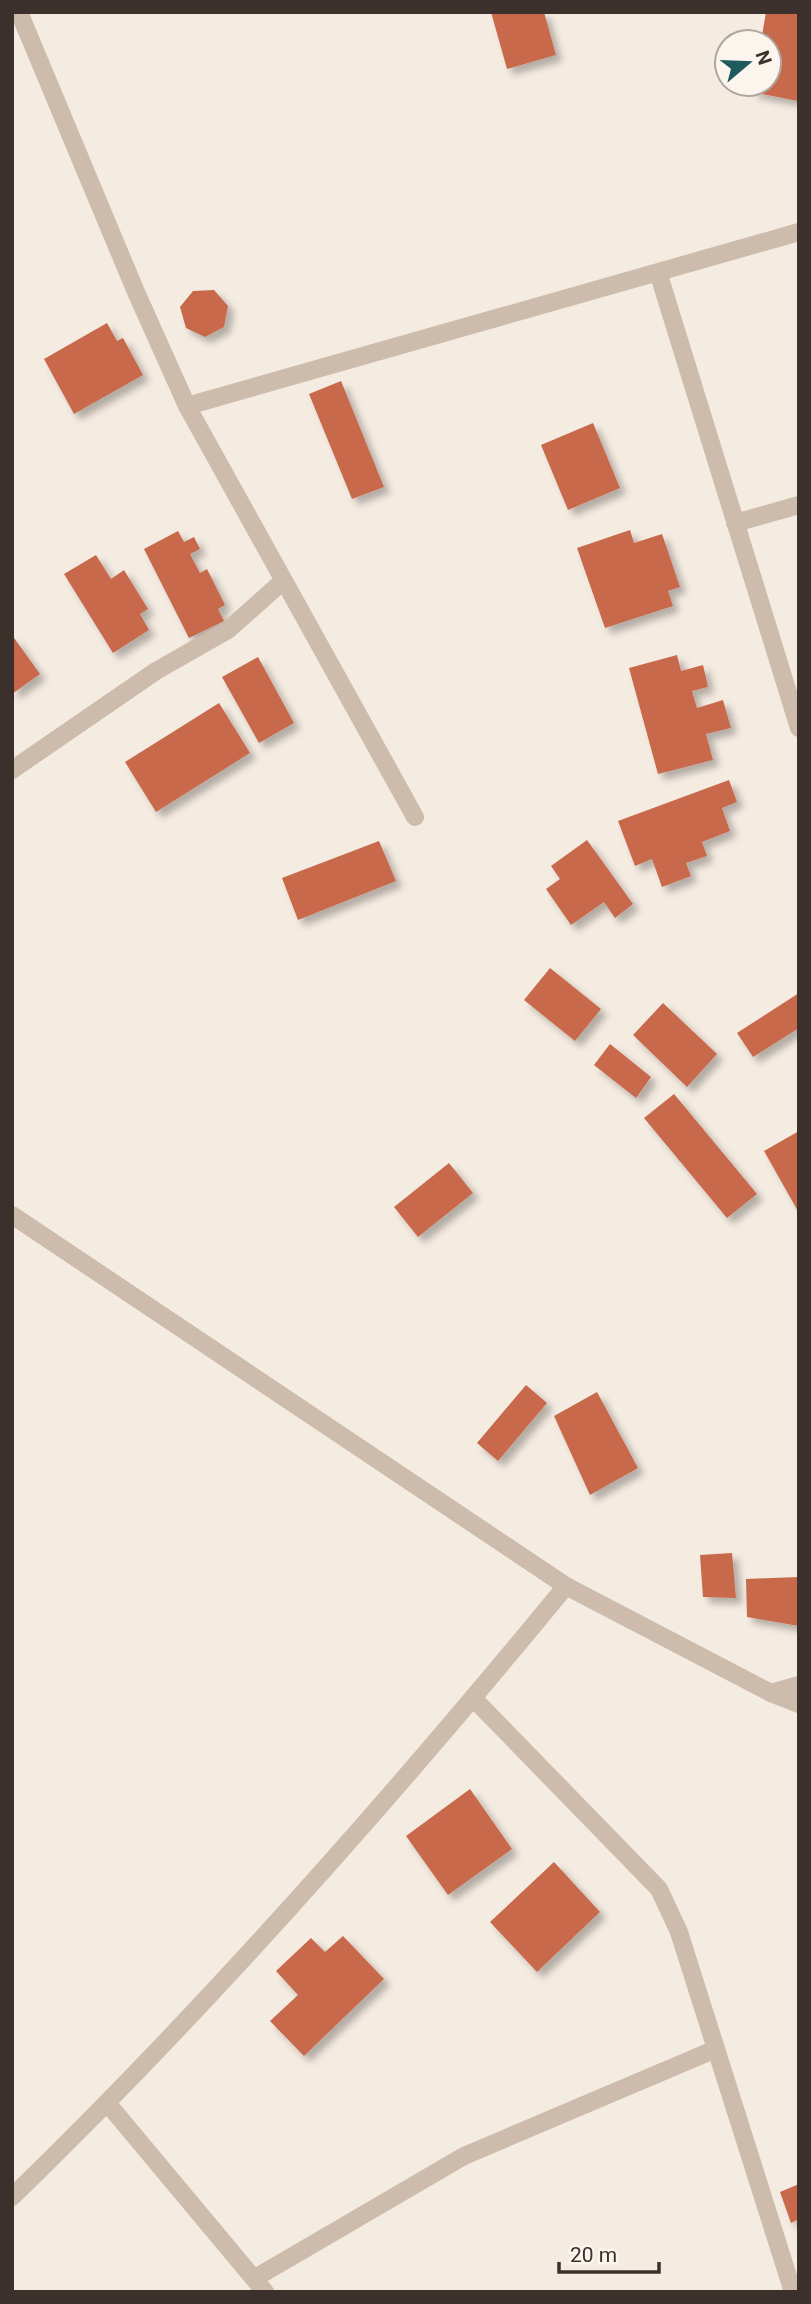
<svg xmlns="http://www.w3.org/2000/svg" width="811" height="2304" font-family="Roboto,sans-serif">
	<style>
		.building { fill: #c8694b; filter: url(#shadow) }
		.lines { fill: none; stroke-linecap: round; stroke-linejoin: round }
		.minor { stroke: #cdbbac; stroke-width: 18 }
		.tertiary { stroke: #cdbbac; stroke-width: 18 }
	</style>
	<defs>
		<filter id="shadow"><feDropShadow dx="6" dy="6" stdDeviation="3.5" flood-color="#0004"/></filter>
	</defs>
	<rect width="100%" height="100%" fill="#f4ebe1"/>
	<path class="building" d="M491,12H544L556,55L507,69Z
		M766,12H799L798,101L752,92L753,84H769V42H761Z
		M214,290L228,306L224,327L205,337L186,328L180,307L193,291Z
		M107,323L117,341L123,338L143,375L74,414L44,359Z
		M341,381L384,487L352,499L309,394Z
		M593,423L620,488L568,510L541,445Z
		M630,530L634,543L662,534L680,587L668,591L673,606L605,628L577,548Z
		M178,531L184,542L194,537L200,549L190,554L200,573L207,569L225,605L218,609L224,621L189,638L144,549Z
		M96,555L111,579L124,570L148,609L140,614L149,630L113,653L64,574Z
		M12,635L40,674L12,694Z
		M677,655L681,671L703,665L708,687L692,691L697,708L723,700L731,728L706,734L713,760L658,774L629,668Z
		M258,657L294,723L259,743L222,677Z
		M219,703L250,753L156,812L125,762Z
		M729,780L737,802L722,808L730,831L702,842L707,856L686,863L691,876L662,887L652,859L635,866L618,821Z
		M587,840L633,904L615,918L604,902L571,925L546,889L560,879L551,866Z
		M379,841L396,881L298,920L282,878Z
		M550,968L601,1009L575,1041L524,1000Z
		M799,993V1028L753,1057L737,1033Z
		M663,1003L717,1054L687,1087L633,1035Z
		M610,1044L651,1077L636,1098L594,1065Z
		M674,1094L757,1194L727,1218L644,1118Z
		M799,1131V1213L764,1151Z
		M449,1163L473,1193L418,1237L394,1207Z
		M526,1385L547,1403L498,1461L477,1443Z
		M597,1392L638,1468L590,1495L554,1416Z
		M732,1553L736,1598L703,1597L700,1555Z
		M799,1577V1626L747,1617L746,1579Z
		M470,1789L512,1849L448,1895L406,1836Z
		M554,1862L600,1912L537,1972L490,1922Z
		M343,1936L384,1979L304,2056L270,2021L298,1995L276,1971L311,1938L325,1952Z
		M799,2184V2219L791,2223L780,2192Z"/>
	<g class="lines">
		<path class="minor" d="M19,12L136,292L187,406L415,817
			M658,272L799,728
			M187,406L799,232
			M735,523L799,505
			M12,770L156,671L228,630L283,581
			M771,1693L799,1685
			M474,1699L659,1889L679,1932L793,2292
			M108,2104L265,2292
			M12,2197C209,2006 392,1798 566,1586
			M255,2278L464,2156L716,2049"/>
		<path class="tertiary" d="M12,1215L566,1586L771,1693L799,1704"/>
	</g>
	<rect width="811" height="2304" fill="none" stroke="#3b302b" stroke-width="28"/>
	<g transform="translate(748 63) rotate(71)"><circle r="33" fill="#fbf5ee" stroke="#aea6a0" stroke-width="2"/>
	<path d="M0-5L12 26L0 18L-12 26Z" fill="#1f5a5e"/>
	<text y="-10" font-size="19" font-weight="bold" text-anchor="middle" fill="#3b302b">N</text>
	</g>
	<path d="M559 2262v10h100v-10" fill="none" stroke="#3b302b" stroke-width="3.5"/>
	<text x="570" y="2262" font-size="21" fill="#3b302b" stroke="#fbf5ee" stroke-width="5" paint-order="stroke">20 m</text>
</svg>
